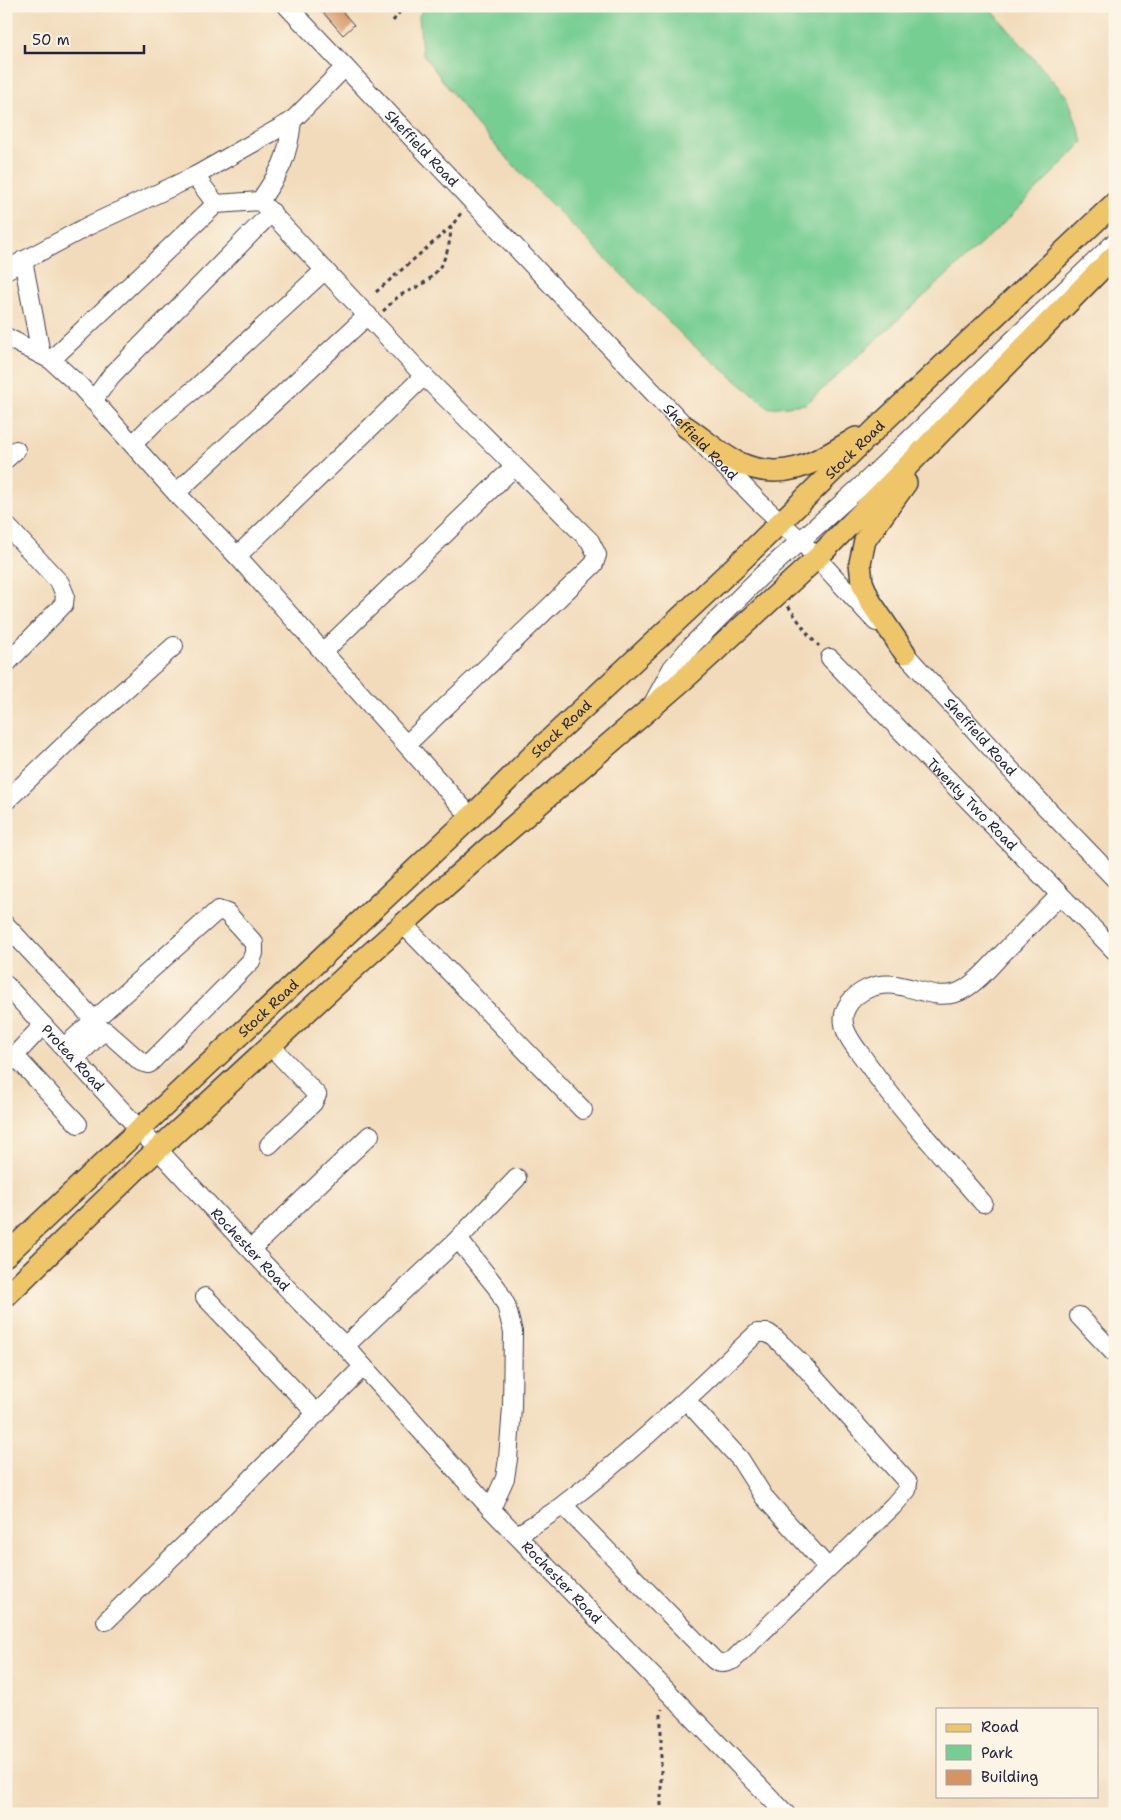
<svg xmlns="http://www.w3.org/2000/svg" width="1121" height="1820" font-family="'Shantell Sans',sans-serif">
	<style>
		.green { fill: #77ce93; stroke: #4c7867 }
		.building { fill: #d69462 }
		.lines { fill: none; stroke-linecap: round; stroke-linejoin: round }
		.minor-casing { stroke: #413e4e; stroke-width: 20 }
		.major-casing { stroke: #413e4e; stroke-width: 24 }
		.path { stroke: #413e4e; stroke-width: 3; stroke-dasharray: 4 4; stroke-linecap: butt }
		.minor { stroke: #fff; stroke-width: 18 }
		.major { stroke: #eec569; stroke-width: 21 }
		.labels { text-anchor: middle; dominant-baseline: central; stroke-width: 4; stroke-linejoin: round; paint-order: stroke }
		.street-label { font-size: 14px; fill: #22223b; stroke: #fcf5e5 }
	</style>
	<rect width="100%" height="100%" fill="#fcf5e5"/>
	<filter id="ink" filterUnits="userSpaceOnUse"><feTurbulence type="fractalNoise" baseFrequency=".02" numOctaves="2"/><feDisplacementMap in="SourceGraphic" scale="10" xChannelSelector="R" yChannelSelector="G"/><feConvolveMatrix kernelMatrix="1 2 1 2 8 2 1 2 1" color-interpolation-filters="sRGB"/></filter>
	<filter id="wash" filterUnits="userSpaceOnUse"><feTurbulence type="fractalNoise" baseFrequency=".0096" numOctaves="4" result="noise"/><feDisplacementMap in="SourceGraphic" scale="20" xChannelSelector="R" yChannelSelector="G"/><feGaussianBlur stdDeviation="1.12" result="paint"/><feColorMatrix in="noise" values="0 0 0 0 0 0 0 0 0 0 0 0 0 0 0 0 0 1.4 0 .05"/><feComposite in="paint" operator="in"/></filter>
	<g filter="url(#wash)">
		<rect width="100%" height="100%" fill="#f2dbbb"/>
		<path class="green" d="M425,6H988L1068,98L1083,142L1006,221L806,404L769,408L687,340L538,191L477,126L422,53L419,16Z"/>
		<g id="blocks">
			<path class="building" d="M324,6H342L339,8L354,25L343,35L320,9Z"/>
		</g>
	</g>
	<g filter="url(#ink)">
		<use href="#blocks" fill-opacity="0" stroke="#413e4e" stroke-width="1"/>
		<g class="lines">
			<defs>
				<g id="minor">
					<path id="s1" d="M287,6L686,427L759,502L801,541L876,622"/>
					<path d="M195,176L216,204"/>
					<path d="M260,201C281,170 288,158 292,121"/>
					<path d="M23,260L41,354"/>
					<path d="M6,270L90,225L195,176L292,121L345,67"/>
					<path d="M6,337L51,360L81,387L176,493L237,556L471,817"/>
					<path d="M51,360L216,204L260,201L424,376L590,541L597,555L594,564L407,744"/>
					<path d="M93,401L111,376L272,212"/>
					<path d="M133,444L158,419L196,388L325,270"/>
					<path d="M6,459L16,450"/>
					<path d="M176,493L368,315"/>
					<path d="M6,525L60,583L65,595L64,604L6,664"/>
					<path d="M237,556L424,376"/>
					<path id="s2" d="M897,645L1031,792L1115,879"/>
					<path d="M323,652L514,467"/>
					<path id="s3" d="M830,658L1115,951"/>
					<path d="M652,705L672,668L692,645L761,576L859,488L1115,242"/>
					<path d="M6,801L82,728L174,646"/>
					<path d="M403,924L583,1110"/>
					<path d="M6,925L94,1020"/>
					<path id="s4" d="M6,985L235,1233L301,1303L345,1346L491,1509L786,1814"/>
					<path d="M64,1047L218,910L227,913L254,943V953L251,961L149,1064L141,1062L106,1031L97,1037L75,1059"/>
					<path d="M15,1056L78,1124"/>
					<path d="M6,1065L43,1025"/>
					<path d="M269,1145L313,1103L317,1095L270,1045"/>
					<path d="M983,1203C943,1157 902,1112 867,1063C859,1051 846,1038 844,1024C841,1008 854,995 867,989C900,974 926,1002 956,993C973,988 992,964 1004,952C1023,933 1041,914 1060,895"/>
					<path d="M458,1239L497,1288L506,1305L513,1332L512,1408L508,1459L505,1478L491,1509"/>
					<path d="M251,1249L370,1135"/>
					<path d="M205,1297L317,1414"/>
					<path d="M1079,1316L1115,1354"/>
					<path d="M345,1346L458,1239L517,1178"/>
					<path d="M686,1400L740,1459L764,1497L828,1568"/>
					<path d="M517,1535C533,1525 549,1516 564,1504C633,1452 695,1391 757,1333H768L775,1338L803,1365L908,1483L907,1490L893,1506L733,1660C725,1663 721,1665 714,1660L563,1505"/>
					<path d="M106,1621L204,1526L363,1367"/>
				</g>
				<g id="major">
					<path d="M686,427C703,438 719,454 737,462C784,484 816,462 856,438"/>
					<path d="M905,653L870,601L862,582L860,563L865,540L906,483"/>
					<path id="s5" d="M6,1255L471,817L534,754L744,558L884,421L1115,203"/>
					<path d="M6,1296L143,1163L363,960L486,850L689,675L817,558L1115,255"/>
				</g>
			</defs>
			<use href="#minor" class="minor-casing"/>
			<use href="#major" class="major-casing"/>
			<path class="path" d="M393,21L404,6
				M376,292L451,227L461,213
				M383,311C389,306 394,299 401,295C405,292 410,291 415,288C440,276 450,254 451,227
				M788,606L810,637L819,646
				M661,1814V1714L662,1709"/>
			<use href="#minor" class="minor"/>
			<use href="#major" class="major"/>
		</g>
	</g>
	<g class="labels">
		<g class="street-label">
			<text stroke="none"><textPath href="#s1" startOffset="196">Sheffield Road</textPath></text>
			<text stroke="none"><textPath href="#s1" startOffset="601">Sheffield Road</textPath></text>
			<text stroke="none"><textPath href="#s5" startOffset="1170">Stock Road</textPath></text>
			<text stroke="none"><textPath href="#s5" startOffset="765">Stock Road</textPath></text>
			<text stroke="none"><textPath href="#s2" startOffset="124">Sheffield Road</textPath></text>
			<text stroke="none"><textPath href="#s3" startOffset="204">Twenty Two Road</textPath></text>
			<text stroke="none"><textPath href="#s5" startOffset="360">Stock Road</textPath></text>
			<text stroke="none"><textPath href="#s4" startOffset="99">Protea Road</textPath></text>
			<text stroke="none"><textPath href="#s4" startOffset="360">Rochester Road</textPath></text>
			<text stroke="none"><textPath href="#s4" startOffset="816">Rochester Road</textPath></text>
		</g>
	</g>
	<rect width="1121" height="1820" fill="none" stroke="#fcf5e5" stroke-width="25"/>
	<rect x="936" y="1708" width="162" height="90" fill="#fcf5e5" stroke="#a5a1a1"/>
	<rect x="946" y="1724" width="25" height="8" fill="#eec569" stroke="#a5a1a1"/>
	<text x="981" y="1732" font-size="15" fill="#22223b">Road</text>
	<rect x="946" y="1745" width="25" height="15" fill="#77ce93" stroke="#a5a1a1"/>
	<text x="981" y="1758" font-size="15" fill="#22223b">Park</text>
	<rect x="946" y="1770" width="25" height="15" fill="#d69462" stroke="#a5a1a1"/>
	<text x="981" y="1782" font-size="15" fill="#22223b">Building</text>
	<path d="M25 45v8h119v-8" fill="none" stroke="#22223b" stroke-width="2.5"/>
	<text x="32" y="45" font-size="15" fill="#22223b" stroke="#fcf5e5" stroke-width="4" paint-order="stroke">50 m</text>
</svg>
